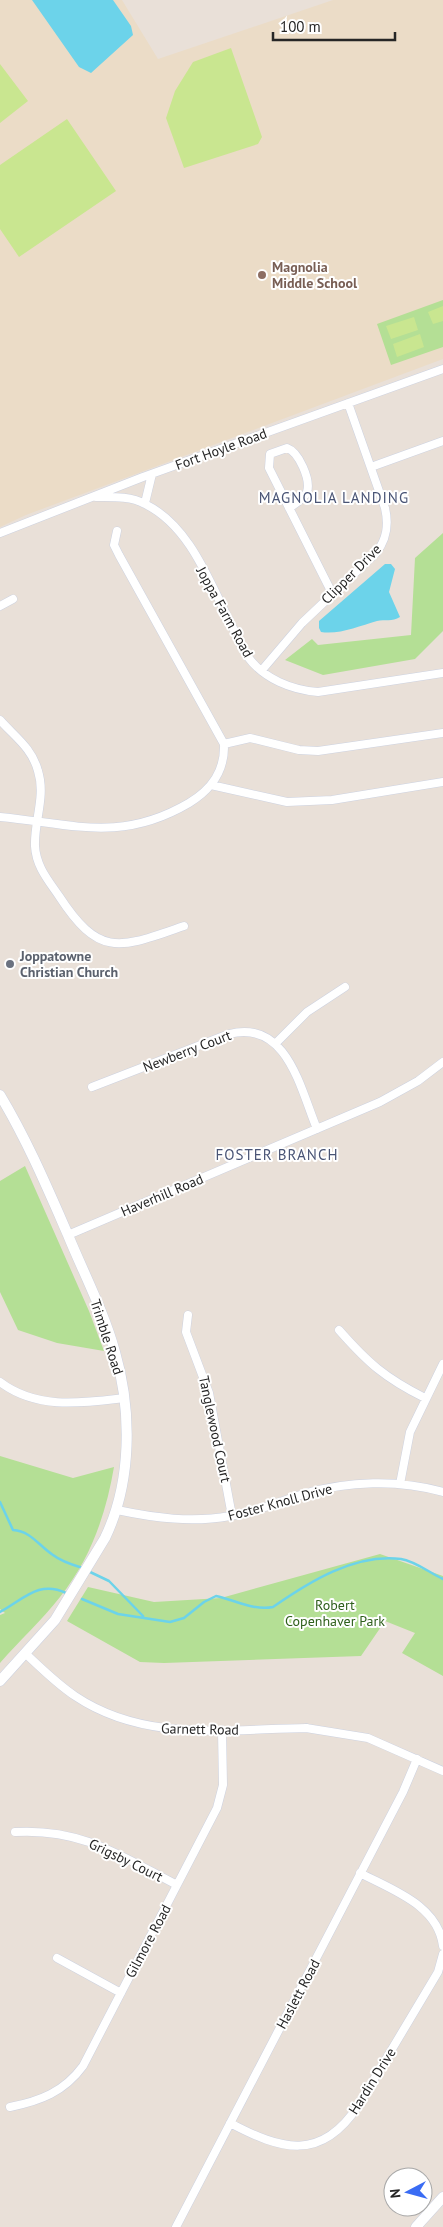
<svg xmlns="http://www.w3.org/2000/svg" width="443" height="2227" font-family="'PT Sans',sans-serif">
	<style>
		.education { fill: #ebdcc7 }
		.green { fill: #b4df95 }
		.pitch { fill: #c9e690 }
		.water { fill: #6cd3ea }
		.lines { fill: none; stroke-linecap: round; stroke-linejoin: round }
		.stream { stroke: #6cd3ea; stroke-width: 2.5 }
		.minor-casing { stroke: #cdd2e0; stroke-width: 9 }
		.tertiary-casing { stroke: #cdd2e0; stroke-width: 11 }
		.minor { stroke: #fff; stroke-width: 8 }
		.tertiary { stroke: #fff; stroke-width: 10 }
		.education-dot { fill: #8d6e63; stroke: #fff; stroke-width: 2 }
		.worship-dot { fill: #6b7280; stroke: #fff; stroke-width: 2 }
		.labels { text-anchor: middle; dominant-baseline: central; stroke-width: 4; stroke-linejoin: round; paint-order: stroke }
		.education-label { font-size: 14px; font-weight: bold; fill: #785e54; stroke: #fff; text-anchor: start }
		.street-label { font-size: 14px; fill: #262626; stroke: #fff }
		.worship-label { font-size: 14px; font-weight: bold; fill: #5b616d; stroke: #fff; text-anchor: start }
		.park-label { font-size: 14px; fill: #2e5f1b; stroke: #fff }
		.neighbourhood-label { font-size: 15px; letter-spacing: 1px; fill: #495475; stroke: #fff }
	</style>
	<rect width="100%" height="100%" fill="#e9e0d8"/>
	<path class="education" d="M0,0H122L158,59L333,0H443V359L26,515L0,527Z"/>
	<path class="green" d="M443,300V347L391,365L377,324Z
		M443,533V631L415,659L323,675L285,660L312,639L318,645L411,635L415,558Z
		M25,1166L89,1311L104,1351L57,1343L18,1330L0,1292V1181Z
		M0,1456L73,1478L114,1467C106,1514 91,1558 60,1597C42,1620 19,1641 0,1663V1615L5,1613L0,1609Z
		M380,1554L443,1576V1676L402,1653L415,1633L385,1621L361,1656L164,1663L140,1662L67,1621L88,1587L154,1602L221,1598Z"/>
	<path class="pitch" d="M231,48L262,137L258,144L184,168L166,118L175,91L193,62Z
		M0,64L28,101L0,123Z
		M67,119L116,191L19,257L0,229V165Z
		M443,306V321L433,324L428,312Z
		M414,317L418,330L391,339L386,326Z
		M420,334L424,347L397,357L393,344Z"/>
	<path class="water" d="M32,0H113L131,26L133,35L91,73L79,67Z
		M385,564H391L395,569L389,592L400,617C392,622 385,619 377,621C359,626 339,635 321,632L319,628V621Z"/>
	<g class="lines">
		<path class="stream" d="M0,1502L13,1530C31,1531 39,1546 53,1555C62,1562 73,1565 83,1568
			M88,1571L109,1581L143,1616
			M82,1599L118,1614L170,1622L184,1618L204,1602L216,1596C235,1600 254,1611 273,1607C309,1582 355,1553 401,1559C415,1561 430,1573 443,1579
			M0,1612C24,1599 39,1580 66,1593"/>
		<defs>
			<path id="minor" d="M371,467L443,441
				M96,497C112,497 131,496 145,504C192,527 211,587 234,630C238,639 242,649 248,657C264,679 292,690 318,692L443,673
				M145,503L152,474
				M289,508C295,504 304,499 307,492C311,480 299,452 287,448L270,454L269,468L332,593
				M117,531L114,545L119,555L224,744L250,738L299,750L318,751L443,733
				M0,533L143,477L443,369
				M0,606L13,599
				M262,670L302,623L376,553C387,539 389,525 385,508L348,403
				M0,720C15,737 32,748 38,771C46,796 34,821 35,846C36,866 48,880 59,896C100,959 120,948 184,926
				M211,785L287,802L332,800L443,782
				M0,817C73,824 121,843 189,803C212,789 225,771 224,744
				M276,1043L307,1012L345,987
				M92,1087L229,1034C287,1019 300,1088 317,1129
				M68,1235L380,1102L418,1081L443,1062
				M188,1315L186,1332L209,1393L232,1516
				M339,1330C368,1363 385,1378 425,1398
				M0,1382C37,1410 82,1403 124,1398
				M400,1484L410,1432L443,1364
				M117,1510C155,1518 192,1523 230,1516C256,1512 279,1502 303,1494C348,1481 398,1479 443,1492
				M26,1654C42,1669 57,1684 75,1696C145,1743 228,1729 307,1728
				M306,1728L368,1738L443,1771
				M15,1832C82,1828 121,1856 177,1885
				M360,1873C392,1890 438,1905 443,1946
				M57,1958L121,1993
				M10,2107C40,2101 64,2092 83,2066L217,1808L223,1785L222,1730
				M230,2123C281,2150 321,2162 358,2106L438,1972L443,1954
				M176,2227L403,1792L417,1759"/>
			<path id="tertiary" d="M0,1095C27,1140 47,1187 68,1235C84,1274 104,1312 115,1352C132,1411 132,1482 105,1538L55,1620L0,1681
				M416,2227L443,2197"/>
		</defs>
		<use href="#minor" class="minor-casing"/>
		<use href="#tertiary" class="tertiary-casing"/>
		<use href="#minor" class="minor"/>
		<use href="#tertiary" class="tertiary"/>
	</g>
	<circle class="education-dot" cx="262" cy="275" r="5"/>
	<circle class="worship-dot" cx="10" cy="964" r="5"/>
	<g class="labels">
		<g class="education-label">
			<text x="272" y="267">Magnolia<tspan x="272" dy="16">Middle School</tspan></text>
		</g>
		<g class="street-label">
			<text transform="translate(221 449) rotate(-20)">Fort Hoyle Road</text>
			<text transform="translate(351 574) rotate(-45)">Clipper Drive</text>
			<text transform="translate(225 612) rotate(61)">Joppa Farm Road</text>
			<text transform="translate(187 1051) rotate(-21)">Newberry Court</text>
			<text transform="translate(162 1195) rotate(-23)">Haverhill Road</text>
			<text transform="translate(107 1337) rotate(72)">Trimble Road</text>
			<text transform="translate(215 1429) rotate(78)">Tanglewood Court</text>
			<text transform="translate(280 1502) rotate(-15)">Foster Knoll Drive</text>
			<text transform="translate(200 1729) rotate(1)">Garnett Road</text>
			<text transform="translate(126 1860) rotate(26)">Grigsby Court</text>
			<text transform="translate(148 1941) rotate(-62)">Gilmore Road</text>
			<text transform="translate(298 1994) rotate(-62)">Haslett Road</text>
			<text transform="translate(372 2081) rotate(-58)">Hardin Drive</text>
		</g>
		<g class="worship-label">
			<text x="20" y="956">Joppatowne<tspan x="20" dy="16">Christian Church</tspan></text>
		</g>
		<g class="park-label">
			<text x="335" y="1605">Robert<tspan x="335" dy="16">Copenhaver Park</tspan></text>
		</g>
		<g class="neighbourhood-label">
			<text x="334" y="497">MAGNOLIA LANDING</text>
			<text x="277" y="1154">FOSTER BRANCH</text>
		</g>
	</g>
	<g transform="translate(408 2192) rotate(264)"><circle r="24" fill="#ffffff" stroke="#a8a8a8"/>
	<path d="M0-4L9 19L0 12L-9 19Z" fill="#3a6cf4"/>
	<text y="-8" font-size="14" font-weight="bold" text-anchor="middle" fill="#262626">N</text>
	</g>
	<path d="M273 32v8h122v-8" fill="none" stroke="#262626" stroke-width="2.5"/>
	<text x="280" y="32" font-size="15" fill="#262626" stroke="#ffffff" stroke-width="4" paint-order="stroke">100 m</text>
</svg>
